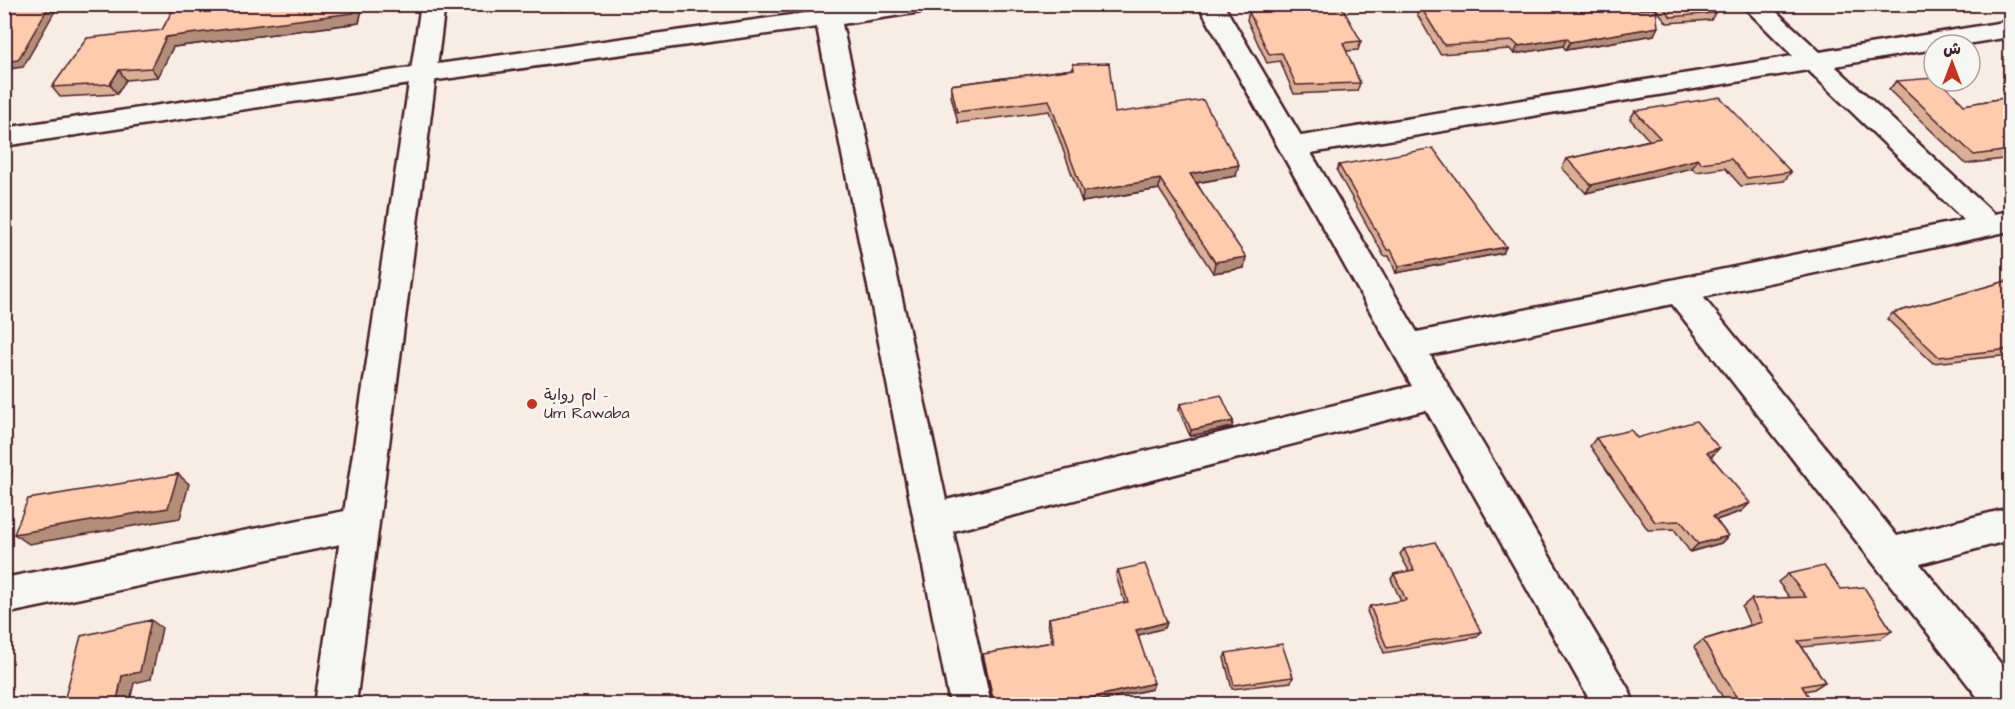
<svg xmlns="http://www.w3.org/2000/svg" width="2015" height="709" font-family="'Architects Daughter','Playpen Sans Arabic',sans-serif">
	<style>
		.lines { fill: none; stroke-linecap: round; stroke-linejoin: round }
		.minor-casing { stroke: #4a1f2b; stroke-width: 5 }
		.major-casing { stroke: #4a1f2b; stroke-width: 5 }
		.minor { fill: #f6f6f2; fill-rule: evenodd }
		.major { fill: #f6f6f2; fill-rule: evenodd }
		.wall { fill: #daaf95; stroke: #4a1f2b; stroke-width: 1.5 }
		.shaded-wall { fill: #b28e79; stroke: #4a1f2b; stroke-width: 1.5 }
		.building { fill: #fecbad; stroke: #4a1f2b; stroke-width: 1.5 }
		.poi-dot { fill: #c8321e; stroke: #f6f6f2; stroke-width: 2 }
		.labels { text-anchor: middle; dominant-baseline: central; stroke-width: 5; stroke-linejoin: round; paint-order: stroke }
		.poi-label { font-size: 16px; fill: #4a1f2b; stroke: #f6f6f2; text-anchor: start }
	</style>
	<rect width="100%" height="100%" fill="#f8ede4"/>
	<filter id="ink" filterUnits="userSpaceOnUse"><feTurbulence type="fractalNoise" baseFrequency=".0167" numOctaves="2"/><feDisplacementMap in="SourceGraphic" scale="12" xChannelSelector="R" yChannelSelector="G"/><feConvolveMatrix kernelMatrix="1 2 1 2 8 2 1 2 1" color-interpolation-filters="sRGB"/></filter>
	<g filter="url(#ink)">
		<g class="lines">
			<defs>
				<path id="minor" d="M870,4H940L937,9L928,11L842,24L946,500L1412,386L1198,4H1223L1301,136L1793,56L1741,4H1768L1820,52L2010,21V37L1960,45H1934V49L1835,66L1994,214L2010,211V231L1703,297L1897,536L2010,508V540L1920,564L2010,675V704H1983L1672,304L1430,355L1629,690L1634,704H1592L1426,410L953,531L991,704H950L817,27L423,82L4,146V128L423,66ZM1808,70L1964,220L1417,332L1311,153Z
					M360,508L373,512L378,524L373,536L360,540L4,614V578Z"/>
				<path id="major" d="M421,4H445L356,704H315Z"/>
			</defs>
			<use href="#minor" class="minor-casing"/>
			<use href="#major" class="major-casing"/>
			<use href="#minor" class="minor"/>
			<use href="#major" class="major"/>
		</g>
		<path class="wall" d="M176,4H363L359,23L173,47L158,77L126,80L117,94L60,97L52,87L162,30Z
			M1652,4H1706L1715,13L1711,20L1667,23L1657,10L1654,35L1566,50L1563,46L1514,54L1510,49L1440,54L1417,14L1420,6L1582,11L1655,9Z
			M1249,12L1361,41L1358,50L1346,51L1360,83L1357,91L1294,94L1280,61L1267,63L1247,20Z
			M1073,64L1115,113L1236,176L1197,183L1244,268L1213,273L1159,189L1082,202L1049,111L958,123L951,96V85L1073,69Z
			M1896,81L1964,105L2010,97V158L1966,164L1889,90Z
			M1635,111L1791,172L1784,181L1741,186L1725,168L1696,172L1692,168L1586,193L1562,168L1567,159L1649,140L1630,119Z
			M1339,165L1506,247L1503,253L1396,273L1389,256H1384L1337,171Z
			M2010,280V355L1933,363L1887,319L1893,313Z
			M1180,404L1233,421L1232,427L1190,436L1179,410Z
			M1596,438H1637L1719,448L1711,457L1742,511L1716,520L1728,536L1721,543L1690,552L1674,529L1648,530L1590,446Z
			M1404,549L1481,632L1477,637L1384,653L1367,611L1370,606L1401,601L1391,579L1394,574L1409,571L1400,554Z
			M1118,570L1167,622L1165,628L1138,635L1152,689L1090,703L1091,705H984V701L992,698L984,660L983,654L1052,642L1048,624L1049,618L1125,603L1116,576Z
			M1788,574L1841,589L1892,631L1880,639L1802,647L1825,682L1814,689L1805,691L1814,705H1727L1694,647L1703,640L1750,625L1742,607L1751,599L1790,598L1778,582Z
			M1226,653L1293,677L1291,682L1232,689L1224,658Z"/>
		<path class="shaded-wall" d="M50,4H59L23,67L9,69L4,76V62Z
			M355,4H363L359,23L173,47L158,77L151,68L166,37Z
			M608,4L561,11L558,5Z
			M1658,27L1654,35L1566,50L1570,42Z
			M1567,38L1563,46L1514,54L1518,46Z
			M119,70L126,80L117,94L110,84Z
			M1698,159L1692,168L1586,193L1591,185Z
			M1239,165L1236,176L1188,184L1190,174Z
			M1160,179L1159,189L1082,202L1083,192Z
			M1506,247L1503,253L1396,273L1399,266Z
			M1246,257L1244,268L1213,273L1215,262Z
			M1233,421L1232,427L1190,436L1191,430Z
			M4,444L7,446L12,472L4,474Z
			M1719,448L1712,456L1700,460L1707,452Z
			M178,474L189,484L180,518L29,544L14,534Z
			M1750,503L1742,511L1705,524L1713,516Z
			M1728,536L1721,543L1690,552L1698,544Z
			M151,620L162,628L151,679L134,683L129,705H116L122,676Z
			M1167,622L1165,628L1135,636L1136,630Z
			M1154,683L1152,689L1088,703L1089,698Z"/>
		<path class="building" d="M4,4H50L18,60L4,62Z
			M176,4H355L353,13L166,37L151,68L119,70L110,84L52,87L87,38L162,30Z
			M1321,4H1340L1361,41L1343,43L1360,83L1296,85L1282,53L1269,54L1249,12Z
			M1437,4H1576L1582,11L1656,9L1658,27L1570,42L1567,38L1518,46L1513,41L1444,45L1420,6Z
			M1661,4H1706L1715,13L1671,17Z
			M1109,63L1115,113L1203,100L1239,165L1190,174L1246,257L1215,262L1160,179L1083,192L1049,100L957,112L951,85L1074,69L1073,64Z
			M1934,78V81H1941L1964,105L2010,97V150L1974,155L1896,81Z
			M1720,97L1791,172L1747,178L1731,159L1701,163L1698,159L1591,185L1567,159L1660,138L1635,111Z
			M1433,148L1506,247L1399,266L1391,250H1387L1339,165Z
			M2010,280V349L1939,357L1893,313Z
			M1221,395L1233,421L1191,430L1180,404Z
			M1696,421L1719,448L1707,452L1750,503L1713,516L1728,536L1698,544L1681,521L1655,522L1596,438L1631,430L1637,438Z
			M178,474L168,508L14,534L28,499Z
			M1435,542L1448,564L1481,632L1387,648L1370,606L1406,600L1394,574L1414,570L1404,549Z
			M1145,564L1167,622L1136,630L1154,683L1089,698L1091,705H985L984,701L993,698L983,654L1054,642L1049,618L1128,602L1118,570Z
			M1824,566L1841,589L1864,587L1892,631L1798,641L1825,682L1802,686L1814,705H1741L1703,640L1762,622L1751,599L1806,597L1788,574Z
			M151,620L140,672L122,676L116,705H63L81,636Z
			M1282,644L1293,677L1234,685L1226,653Z"/>
	</g>
	<circle class="poi-dot" cx="532" cy="404" r="6"/>
	<g class="labels">
		<g class="poi-label">
			<text x="544" y="395">ام روابة -<tspan x="544" dy="18">Um Rawaba</tspan></text>
		</g>
	</g>
	<rect width="2015" height="709" fill="none" stroke="#f6f6f2" stroke-width="24"/>
	<rect x="12" y="12" width="1991" height="685" fill="none" stroke="#4a1f2b" stroke-width="2" filter="url(#ink)"/>
	<g transform="translate(1952 63)"><circle r="28" fill="#f6f6f2" stroke="#b1a0a2" stroke-width="1.5"/>
	<path d="M0-4.5L10 22L0 15L-10 22Z" fill="#c8321e"/>
	<text y="-9" font-size="16" font-weight="bold" text-anchor="middle" fill="#4a1f2b">ش</text>
	</g>
</svg>
